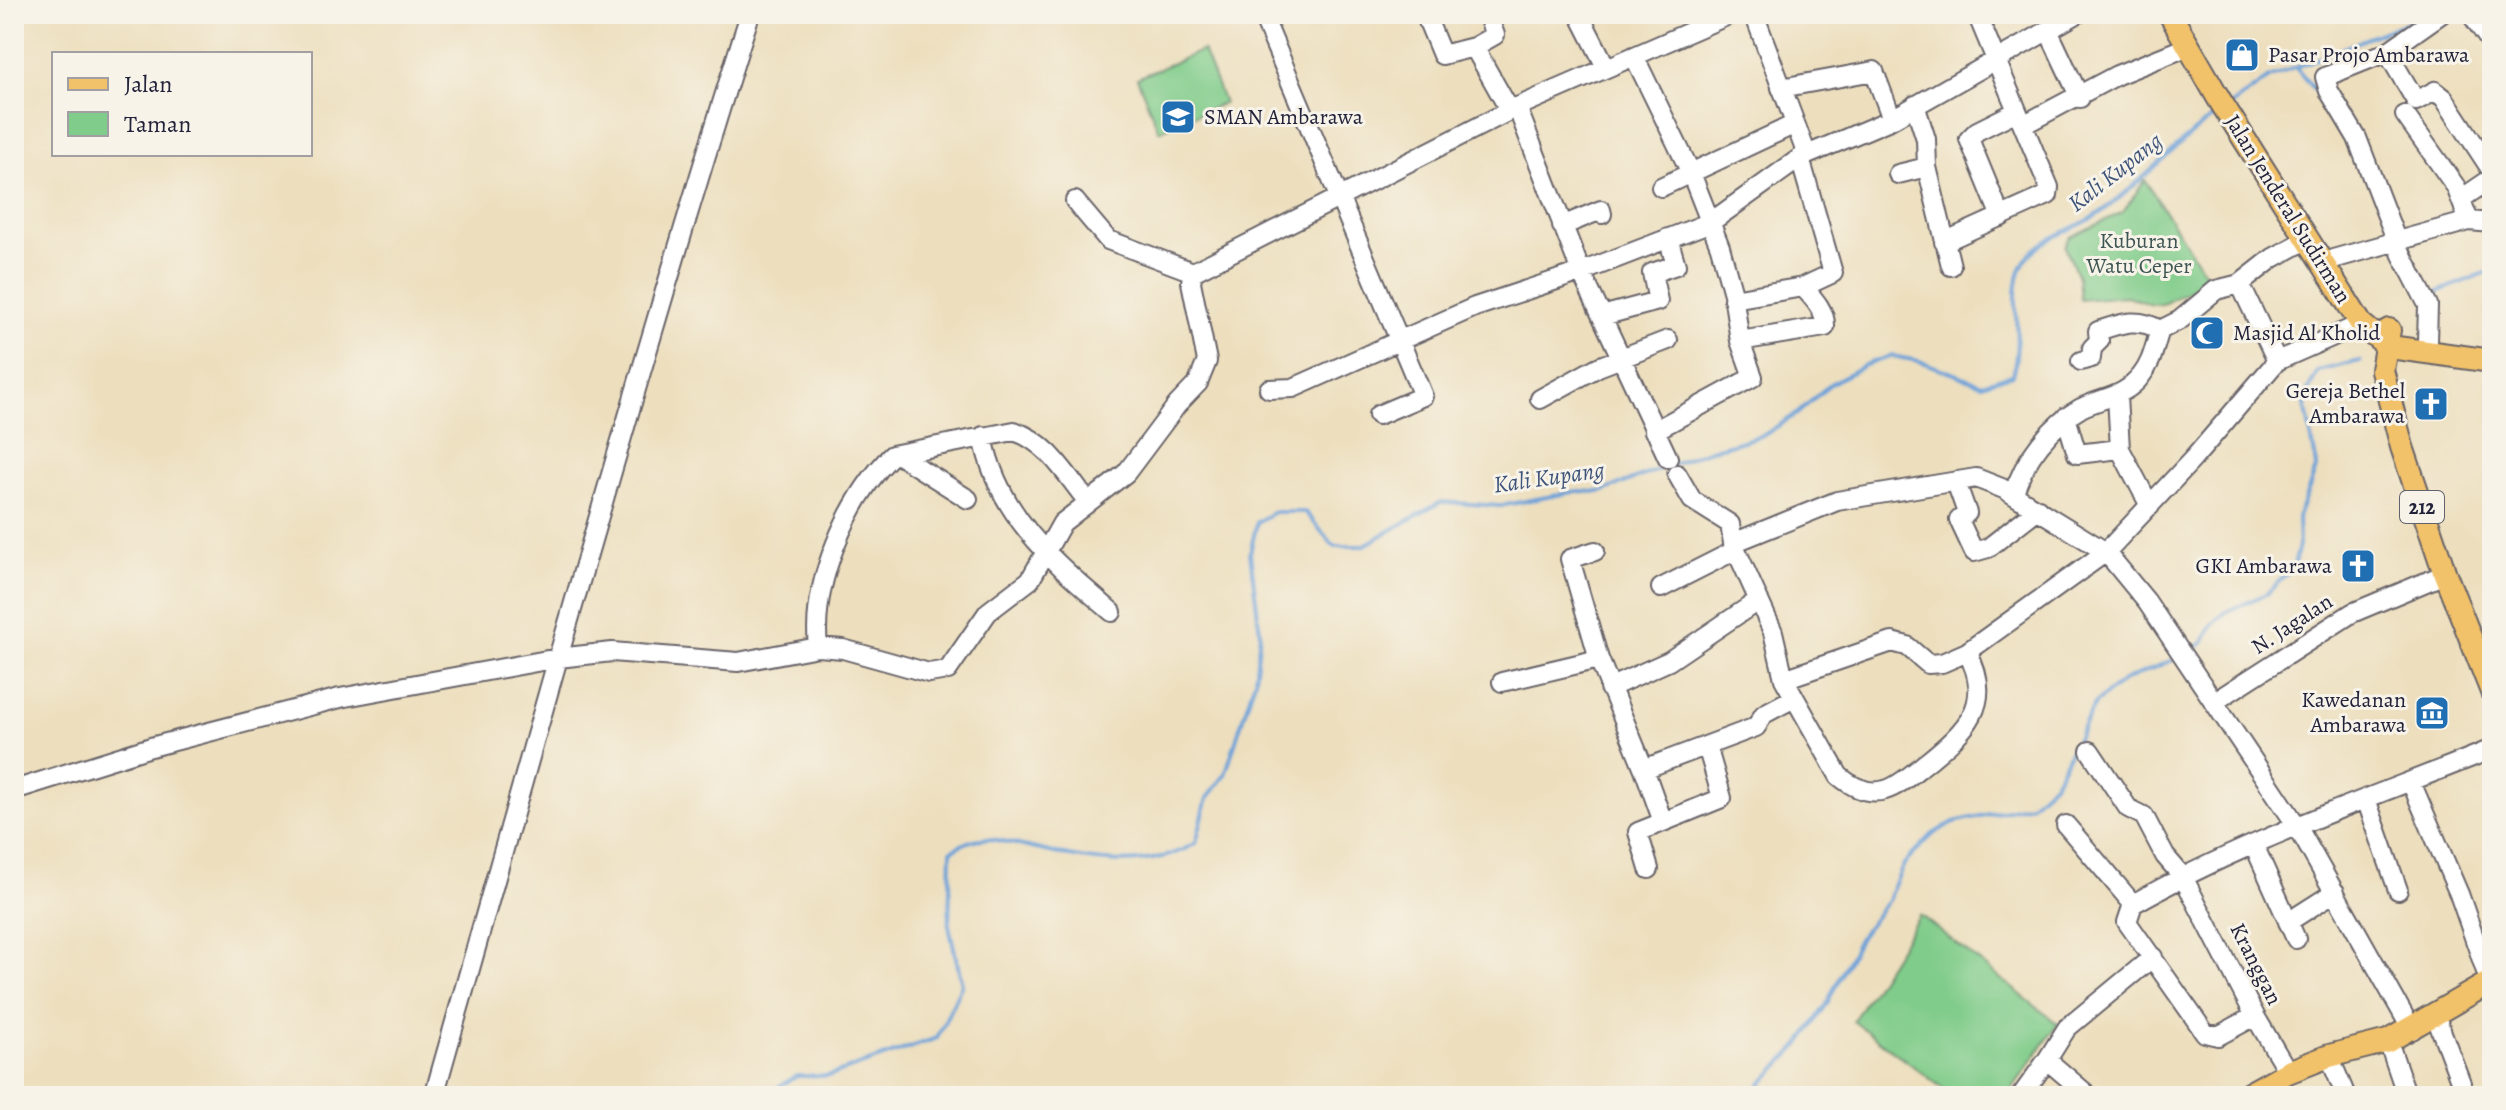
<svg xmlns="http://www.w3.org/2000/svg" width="2506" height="1110" font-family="Alegreya,serif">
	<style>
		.green { fill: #80cc8a; stroke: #517762; stroke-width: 2 }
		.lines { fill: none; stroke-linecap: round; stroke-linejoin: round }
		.stream { stroke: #6ba0d8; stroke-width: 4 }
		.minor-casing { stroke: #696469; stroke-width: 22 }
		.major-casing { stroke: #696469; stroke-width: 26 }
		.minor { stroke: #fff; stroke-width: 18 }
		.major { stroke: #f2c26a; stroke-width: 22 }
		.labels { text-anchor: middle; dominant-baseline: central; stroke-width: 6; stroke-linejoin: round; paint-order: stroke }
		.shield { fill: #f7f3e8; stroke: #62616f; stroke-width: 2 }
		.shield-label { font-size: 20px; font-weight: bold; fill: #22223b }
		.poi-label { font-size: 22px; fill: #22223b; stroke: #f7f3e8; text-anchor: start }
		.street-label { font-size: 22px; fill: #22223b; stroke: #f7f3e8 }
		.park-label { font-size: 22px; fill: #3e5553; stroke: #f7f3e8 }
		.water-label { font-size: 24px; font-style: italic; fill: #3f547a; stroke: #f7f3e8 }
	</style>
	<rect width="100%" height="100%" fill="#f7f3e8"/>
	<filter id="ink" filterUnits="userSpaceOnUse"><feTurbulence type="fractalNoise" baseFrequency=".0125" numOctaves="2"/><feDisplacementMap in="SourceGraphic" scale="16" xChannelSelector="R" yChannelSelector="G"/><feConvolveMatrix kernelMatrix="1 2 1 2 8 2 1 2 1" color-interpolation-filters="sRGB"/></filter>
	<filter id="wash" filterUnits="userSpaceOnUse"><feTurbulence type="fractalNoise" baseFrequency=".006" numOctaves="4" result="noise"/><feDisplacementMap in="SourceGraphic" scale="32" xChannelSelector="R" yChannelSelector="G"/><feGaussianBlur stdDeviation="1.8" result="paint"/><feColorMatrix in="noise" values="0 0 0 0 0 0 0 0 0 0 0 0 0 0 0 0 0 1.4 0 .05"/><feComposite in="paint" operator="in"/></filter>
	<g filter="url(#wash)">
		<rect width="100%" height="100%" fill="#eddfbe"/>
		<path class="green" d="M1203,50L1224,103L1159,131L1137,78Z
			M2145,180L2209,280L2163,304L2152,305L2127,296L2080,300L2078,277L2065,246L2070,237L2123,212Z
			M1920,915L2058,1024L2007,1096H1953L1853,1021Z"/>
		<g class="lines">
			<path class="stream" d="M2296,68L2330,109
				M2231,105L2269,78L2425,15
				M2428,296L2492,270
				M2188,652L2203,643L2212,625L2226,612L2266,594L2293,568L2299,546L2298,517L2317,466L2304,399L2318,371L2360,361
				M776,1096L778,1087L797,1076H829L937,1038L962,984L949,926L951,851C981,831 996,840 1027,847C1084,860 1144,874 1196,843L1207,798L1225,775L1255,680L1260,632L1250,553L1257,522L1274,512H1305L1334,546H1363L1441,502L1500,506L1578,491L1601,492L1707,451L1764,435L1798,413L1830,384L1865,365L1891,356L1919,361L1982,384L2012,375C2024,337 2008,298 2022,266C2035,238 2074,231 2097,215C2141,185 2176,142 2220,112
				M1750,1096L1800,1044L1826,1005L1860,937L1888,900L1904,864L1933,834L1954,822L2030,805L2054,783L2096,702L2123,681L2177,658"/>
		</g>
	</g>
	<g filter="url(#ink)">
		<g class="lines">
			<defs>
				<path id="minor" d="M1262,14L1423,396L1378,415
					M1425,14L1442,55L1474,47L1495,35L1487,14
					M1579,14L1606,67
					M1754,14L1807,155
					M1977,14L2023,125L2117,75L2189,46
					M2471,14L2492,44
					M2048,30L2080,98
					M1474,47L1510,111
					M2387,52L2416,101L2435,91L2444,98L2492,171
					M1634,56L1691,173L1720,247L1733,294L1740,341L1753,377L1654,431
					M1781,88L1874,71L1892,119
					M1915,105L1926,139L1927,167
					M1517,107L1581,272L1668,458
					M2405,115L2456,187L2469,221
					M1898,174L1927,167L1951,266
					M1661,187L1795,124
					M2461,199L2492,178
					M1075,201L1108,240L1193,272
					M2001,217L1969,139L1977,131L2017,111
					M1562,226L1601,210L1602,214
					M1944,242L2048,195L2049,187L2023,125
					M2333,259L2469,221L2492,223
					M2240,284L2277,361
					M1733,299L1803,287L1833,273L1800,158
					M1602,316L1658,301L1652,273L1676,265L1668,238
					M1740,341L1825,327C1826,311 1813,298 1803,287
					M2427,342L2428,305L2402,255L2357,138L2329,91L2325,77L2387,52L2441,14
					M2081,361L2091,358L2092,348L2099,341L2098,331C2122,323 2138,317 2160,330
					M1269,389L1293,388L1475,307L1581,272L1711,222L1800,158L1892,119L2077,14
					M2117,396L2120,449L2150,506
					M1540,399L1598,367L1668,340
					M2066,417L2077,454L2120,449
					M983,436C997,515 1054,562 1112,612
					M897,454L968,499
					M1677,474L1692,500L1730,524L1733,543L1773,632L1784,679L1839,776C1851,786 1868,795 1885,790C1900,786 1915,771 1927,762C1965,731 1996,704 1967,652
					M1956,482L1967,513L1959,520L1974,552L1988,548L2038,509
					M2014,494C2023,460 2052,424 2081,408C2103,397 2125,397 2141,376C2153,361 2154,347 2160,330L2180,320L2216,290L2240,284L2273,258L2306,240
					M1733,543L1837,501L1976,478L2004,489L2106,552L2147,602L2297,826L2412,1030
					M1595,551L1570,559L1599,659L1644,769L1756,727L1764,714L1794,698
					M1661,588L1736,550
					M818,647C811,584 847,500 892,455L1014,431C1048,442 1066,475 1088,502
					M1784,679L1892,642L1907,646L1928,664L1942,663L1967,652L2106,552L2193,459L2277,361L2361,324
					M1502,682L1599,659
					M1609,688L1669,661L1759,600
					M2214,702L2352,613L2445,574
					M2090,751L2128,808L2144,816L2165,856L2183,877L2255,1016L2288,1072
					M1644,769L1663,822L1722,798L1707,746
					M2411,782L2459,894L2490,983
					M14,790L151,747L340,698L558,658C620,443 682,228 750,14
					M2366,799L2398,890
					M2066,825L2133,904C2247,839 2372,798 2492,749
					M2254,845L2296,939
					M1649,869L1638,832L1663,822
					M2133,904L2127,922L2205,1033L2218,1036L2255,1016
					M2288,922L2335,892
					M2436,1017L2461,1083L2457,1096
					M2388,1041L2407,1096
					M2329,1056L2346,1096
					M2047,1060L2067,1028L2153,957
					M434,1096L558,658L612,652L738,662L818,647L843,649L929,673L948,670L988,612L1030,580L1062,523L1126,473L1177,405L1198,383L1207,361L1191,282L1193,272L1517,107L1731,14
					M2021,1096L2047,1060L2089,1096"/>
				<path id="major" d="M2170,14L2219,99L2361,324L2384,343L2397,348L2492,361
					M2389,330L2382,370L2402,447L2445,574L2492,692
					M2245,1096L2288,1072L2329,1056L2388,1041L2492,981"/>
			</defs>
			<use href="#minor" class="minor-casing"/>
			<use href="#major" class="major-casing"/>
			<use href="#minor" class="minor"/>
			<use href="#major" class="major"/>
		</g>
	</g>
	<defs>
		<symbol id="shop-square" viewBox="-11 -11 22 22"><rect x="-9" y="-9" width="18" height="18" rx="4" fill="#1f6fb2" stroke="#f7f3e8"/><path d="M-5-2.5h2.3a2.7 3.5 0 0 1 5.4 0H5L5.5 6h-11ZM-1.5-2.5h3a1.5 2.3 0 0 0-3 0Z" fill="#fff"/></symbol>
		<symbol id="school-square" viewBox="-11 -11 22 22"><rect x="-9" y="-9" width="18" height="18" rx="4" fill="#1f6fb2" stroke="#f7f3e8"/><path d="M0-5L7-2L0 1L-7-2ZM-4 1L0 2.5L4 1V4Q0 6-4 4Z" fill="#fff"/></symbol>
		<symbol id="mosque-square" viewBox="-11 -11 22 22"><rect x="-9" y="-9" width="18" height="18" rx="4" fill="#1f6fb2" stroke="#f7f3e8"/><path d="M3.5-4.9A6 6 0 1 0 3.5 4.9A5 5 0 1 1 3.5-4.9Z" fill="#fff"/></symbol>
		<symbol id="church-square" viewBox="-11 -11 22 22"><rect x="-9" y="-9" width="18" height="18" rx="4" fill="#1f6fb2" stroke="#f7f3e8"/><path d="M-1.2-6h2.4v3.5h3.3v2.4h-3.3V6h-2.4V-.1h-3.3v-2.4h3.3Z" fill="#fff"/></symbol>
		<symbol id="museum-square" viewBox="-11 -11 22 22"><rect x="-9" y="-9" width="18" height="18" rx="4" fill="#1f6fb2" stroke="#f7f3e8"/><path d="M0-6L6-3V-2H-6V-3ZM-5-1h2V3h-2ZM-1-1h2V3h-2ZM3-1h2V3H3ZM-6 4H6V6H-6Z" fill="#fff"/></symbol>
	</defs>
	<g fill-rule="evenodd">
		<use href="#shop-square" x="2222" y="35" width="40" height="40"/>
		<use href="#school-square" x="1158" y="97" width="40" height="40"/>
		<use href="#mosque-square" x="2187" y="313" width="40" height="40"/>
		<use href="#church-square" x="2411" y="384" width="40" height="40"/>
		<use href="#church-square" x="2338" y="546" width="40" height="40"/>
		<use href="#museum-square" x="2412" y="693" width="40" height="40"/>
	</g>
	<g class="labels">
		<rect class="shield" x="2400" y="491" width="44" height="32" rx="6"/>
		<g class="shield-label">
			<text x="2422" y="507">212</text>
		</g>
		<g class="poi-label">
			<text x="2268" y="55">Pasar Projo Ambarawa</text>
			<text x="1204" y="117">SMAN Ambarawa</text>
			<text x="2233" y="333">Masjid Al Kholid</text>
			<text x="2405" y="391" text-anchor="end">Gereja Bethel<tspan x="2405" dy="25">Ambarawa</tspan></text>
			<text x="2332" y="566" text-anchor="end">GKI Ambarawa</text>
			<text x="2406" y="700" text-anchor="end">Kawedanan<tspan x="2406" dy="25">Ambarawa</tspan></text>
		</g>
		<g class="street-label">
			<text transform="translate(2288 209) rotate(58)">Jalan Jenderal Sudirman</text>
			<text transform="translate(2292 624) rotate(-33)">N. Jagalan</text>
			<text transform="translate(2256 964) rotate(63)">Kranggan</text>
		</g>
		<g class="park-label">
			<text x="2139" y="241">Kuburan<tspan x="2139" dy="25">Watu Ceper</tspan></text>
		</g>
		<g class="water-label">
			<text transform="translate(2115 172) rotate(-38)">Kali Kupang</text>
			<text transform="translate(1549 477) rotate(-8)">Kali Kupang</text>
		</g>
	</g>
	<rect width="2506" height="1110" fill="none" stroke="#f7f3e8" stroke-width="48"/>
	<rect x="52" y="52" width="260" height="104" fill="#f7f3e8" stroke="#a29fa3" stroke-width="2"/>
	<rect x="68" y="78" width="40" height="12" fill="#f2c26a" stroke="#a29fa3" stroke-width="2"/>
	<text x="124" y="92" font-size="24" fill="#22223b">Jalan</text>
	<rect x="68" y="112" width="40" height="24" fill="#80cc8a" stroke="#a29fa3" stroke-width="2"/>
	<text x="124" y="132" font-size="24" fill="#22223b">Taman</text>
</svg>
